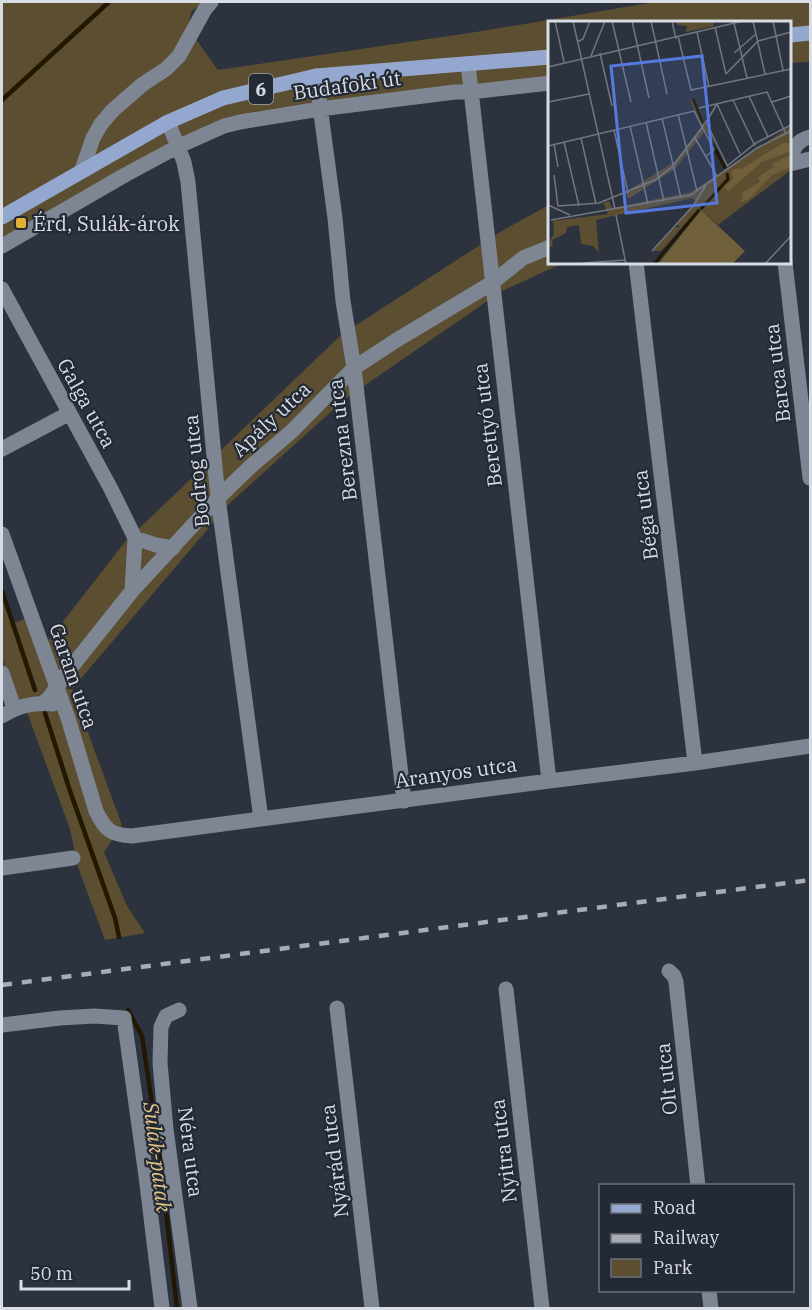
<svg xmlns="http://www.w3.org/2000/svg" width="812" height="1310" font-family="'IBM Plex Serif',serif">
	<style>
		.green { fill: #5c4e30 }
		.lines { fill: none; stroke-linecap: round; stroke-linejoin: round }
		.stream { stroke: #221700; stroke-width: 4.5 }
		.minor { stroke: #7e8694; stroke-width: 15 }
		.major { stroke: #93a7cf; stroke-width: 15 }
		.rail { stroke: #a7acb5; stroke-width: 4.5; stroke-dasharray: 10 10; stroke-linecap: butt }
		.poi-dot { fill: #e0b034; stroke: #232935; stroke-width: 2 }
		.labels { text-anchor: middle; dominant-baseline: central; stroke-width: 4.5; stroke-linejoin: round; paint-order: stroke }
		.shield { fill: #232935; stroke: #a2a6b0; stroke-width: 1.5 }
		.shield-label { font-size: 18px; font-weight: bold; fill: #d8dce4 }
		.street-label { font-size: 20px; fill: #d8dce4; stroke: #232935 }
		.poi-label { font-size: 20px; fill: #d8dce4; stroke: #232935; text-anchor: start }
		.water-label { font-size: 21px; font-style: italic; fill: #e1c587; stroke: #232935 }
		.inset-river { fill: none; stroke: #221700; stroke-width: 3 }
		.inset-road { fill: none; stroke: #717781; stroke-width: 1.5 }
		.view { fill: #5579dc; fill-opacity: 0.15; stroke: #5579dc; stroke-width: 3 }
		.inset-edge { fill: none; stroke: #d8dce4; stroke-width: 3 }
	</style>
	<rect width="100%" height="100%" fill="#2c333f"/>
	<path class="green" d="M2,2H203L191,12L188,31L195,38L218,70L476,32L655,2H810V62L790,63V22H550L549,80L237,118L2,239Z
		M549,205L550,262L563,263L502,291L345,399L229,504L72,689L122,825L104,852L127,906L145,933L105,940L78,867L70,829L28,715L13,690L2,658V586L14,623L27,618L38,651L51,637L125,542L341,335L500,232Z"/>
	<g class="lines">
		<path class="stream" d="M2,100L109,2
			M2,591L35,690
			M45,713L70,791L115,918L119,937
			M128,1010L142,1036L159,1151L177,1308"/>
		<path class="minor" d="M468,64L549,781
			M316,76L335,218L343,301L354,368L404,801
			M168,122L184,162L188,182L218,498L261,819
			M790,160C794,148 797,140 810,137
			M790,164L810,159
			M82,170L93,138L101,124L113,110L143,84L166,69L179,56L205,9L211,2
			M2,246L125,175L177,147L224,126L240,122L320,109L455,92H471L550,83
			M636,262L695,763
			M785,262L810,478
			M2,289L111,489L135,538L132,591
			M2,449L68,414
			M2,534L68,718L96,811C105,830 111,835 132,836L549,781L695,763L810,746
			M135,538L156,545L173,548
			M2,673L14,708
			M43,703L49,698L65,675L132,591L218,498L250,467L292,431L354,368L395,341L492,283L523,258L550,247
			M2,716C18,706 33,702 53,704
			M2,868L73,858
			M669,971L674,976L676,982L698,1186
			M506,989L542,1308
			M337,1008L372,1308
			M179,1010L166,1016L161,1027L160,1063L166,1129L190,1308
			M2,1025L60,1018L94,1016L124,1018L146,1176L162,1308
			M709,1290L711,1308"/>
		<path class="major" d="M790,35L810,33
			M2,217L168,122L223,98L316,76L550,57"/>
		<path class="rail" d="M2,985L810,880"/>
	</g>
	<rect class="poi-dot" x="15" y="217" width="12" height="12" rx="3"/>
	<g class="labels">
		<rect class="shield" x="249" y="74" width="24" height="30" rx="4.5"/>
		<g class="shield-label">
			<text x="261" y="89">6</text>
		</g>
		<g class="street-label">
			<text transform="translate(347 85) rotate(-8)">Budafoki út</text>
			<text transform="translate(777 373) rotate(-97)">Barca utca</text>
			<text transform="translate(87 403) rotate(61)">Galga utca</text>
			<text transform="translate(271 419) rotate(-43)">Apály utca</text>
			<text transform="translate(487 425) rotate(-97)">Berettyó utca</text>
			<text transform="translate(342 440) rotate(-97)">Berezna utca</text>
			<text transform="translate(196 471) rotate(-96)">Bodrog utca</text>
			<text transform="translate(645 515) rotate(-97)">Béga utca</text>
			<text transform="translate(74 676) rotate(71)">Garam utca</text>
			<text transform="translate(456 772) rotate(-8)">Aranyos utca</text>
			<text transform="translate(666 1079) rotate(-96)">Olt utca</text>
			<text transform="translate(503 1151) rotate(-97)">Nyitra utca</text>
			<text transform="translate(191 1152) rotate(83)">Néra utca</text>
			<text transform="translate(334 1161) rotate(-97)">Nyárád utca</text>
		</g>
		<g class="poi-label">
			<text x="33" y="223">Érd, Sulák-árok</text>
		</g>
		<g class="water-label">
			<text transform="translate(158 1157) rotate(83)">Sulák-patak</text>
		</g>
	</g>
	<g transform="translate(548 21)">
		<rect width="243" height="243" fill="#2c333f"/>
		<path d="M128,0H165L166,5L138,11L139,5L129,4ZM146,78L167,122L157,110L127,148L80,178L78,171L126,141L153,106L142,79ZM243,105V149L170,204L151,187L113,230H105L126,206H132L129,203L148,181L144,177L48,199L51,231L45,225L33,223L31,204L19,206L18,212L4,219L5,226L0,225L6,212L5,200L60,193L56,183H53L61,180L64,187L143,171Z" fill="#5c4e30"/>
		<path d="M235,122H243V130L214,141L180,170L176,166L185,158L183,151L188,147L193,148ZM243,134V146L224,154L201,178L191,182L195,177L193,172L212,161L210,156L225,146V142ZM153,189L197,230L184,243H110Z" fill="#6f5f3b"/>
		<path class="inset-river" d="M145,78L155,102M167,128L177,147M153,188L180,158L179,152M106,243L151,189"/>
		<path class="inset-road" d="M7,0L16,41M25,0L67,188M64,0L83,81M84,0L101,77M103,0L119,73M124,0L128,18M205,0L217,53M225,0L235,49M186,2L199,57M167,6L178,53M149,11L161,66M130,15L143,69L243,48M29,21L35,18L42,0M52,32L64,85M186,32L208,13M43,35L57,0M0,46L195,0M178,53L210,20L243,11M201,75L220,116M185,79L207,125M0,81L41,73M224,81L243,75M169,83L192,133M151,87L219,71L238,113M130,93L149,170M114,97L133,177M98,101L116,180M157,103L169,83M159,103L180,146M82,105L100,183M66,109L80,172M33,117L48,183M147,117L169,155M16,121L31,185M0,122V168M6,123L10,146M0,125L146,90L166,129L157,136M179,145L208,122L243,104M6,154L10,185L51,182L107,159L125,145L156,104M0,184L22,194M68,194L78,243M3,199L143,174L209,127L243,110M104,230L145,185L158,164M35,242L78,239M217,243L243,215"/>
		<path class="view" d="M154,35L169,182L78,192L63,45Z"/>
		<rect width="243" height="243" class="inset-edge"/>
	</g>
	<rect width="812" height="1310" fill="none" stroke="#d8dce4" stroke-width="6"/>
	<rect x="599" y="1184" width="195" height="108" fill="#232935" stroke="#6b717b" stroke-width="1.5"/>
	<rect x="611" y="1204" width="30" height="9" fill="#93a7cf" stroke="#6b717b" stroke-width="1.5"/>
	<text x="653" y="1214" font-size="18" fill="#d8dce4">Road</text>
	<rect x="611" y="1234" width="30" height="9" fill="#a7acb5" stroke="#6b717b" stroke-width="1.5"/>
	<text x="653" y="1244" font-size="18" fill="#d8dce4">Railway</text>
	<rect x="611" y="1259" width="30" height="18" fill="#5c4e30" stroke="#6b717b" stroke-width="1.5"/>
	<text x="653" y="1274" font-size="18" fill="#d8dce4">Park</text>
	<path d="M21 1280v9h108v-9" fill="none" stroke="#d8dce4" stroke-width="3"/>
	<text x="30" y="1280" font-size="18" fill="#d8dce4" stroke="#232935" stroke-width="4.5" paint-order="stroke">50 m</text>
</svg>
